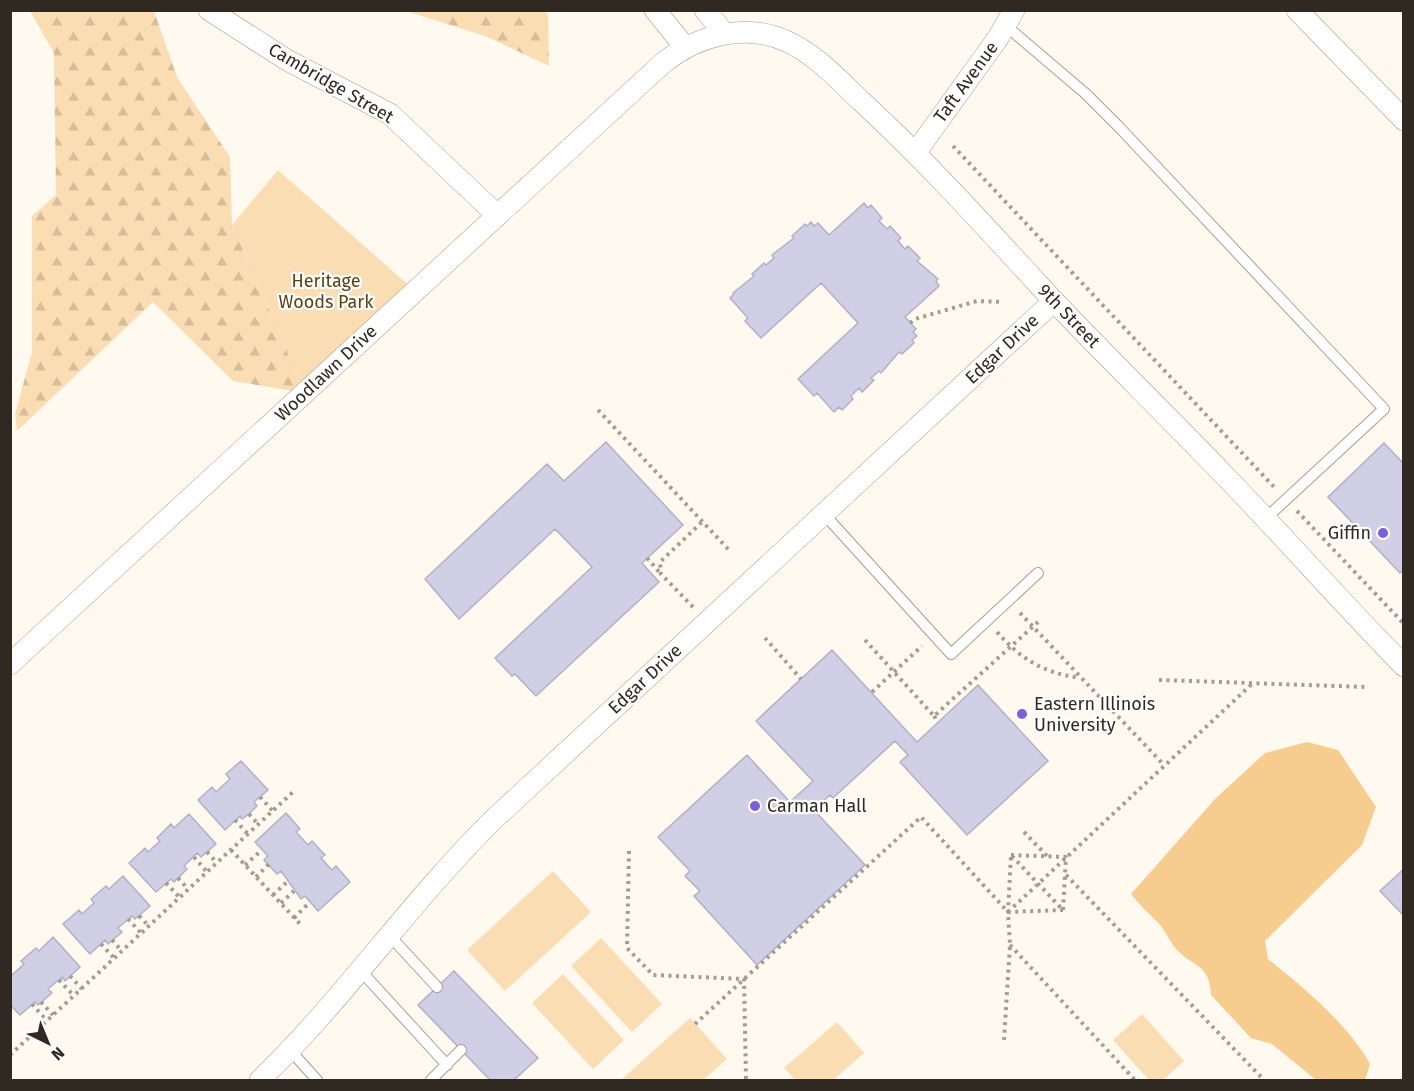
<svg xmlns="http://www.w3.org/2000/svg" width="1414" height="1091" font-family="'Fira Sans',sans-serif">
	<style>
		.green { fill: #faddb2 }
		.forest { fill: url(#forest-firs) }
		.water { fill: #f6cc8f }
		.building { fill: #d1cfe6; stroke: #b2b0c6; stroke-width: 1.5 }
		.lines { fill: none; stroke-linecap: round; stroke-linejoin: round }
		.service-casing { stroke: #aa9c88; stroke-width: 12 }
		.minor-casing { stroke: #aa9c88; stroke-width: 22 }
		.path { stroke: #a29c94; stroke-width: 4; stroke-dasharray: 3 4.5; stroke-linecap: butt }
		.service { stroke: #fff; stroke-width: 10 }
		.minor { stroke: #fff; stroke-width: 21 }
		.poi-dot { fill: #7b5ed9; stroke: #fff; stroke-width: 2 }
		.labels { text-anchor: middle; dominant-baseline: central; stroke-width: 4.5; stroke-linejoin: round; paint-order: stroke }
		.street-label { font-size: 18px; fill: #2f2921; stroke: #fff }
		.park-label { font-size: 18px; fill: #5c4111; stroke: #fff }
		.poi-label { font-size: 18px; fill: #2f2921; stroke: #fff; text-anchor: start }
	</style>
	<defs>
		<pattern id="forest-firs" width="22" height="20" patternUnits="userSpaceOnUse" patternTransform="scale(1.5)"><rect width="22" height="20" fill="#faddb2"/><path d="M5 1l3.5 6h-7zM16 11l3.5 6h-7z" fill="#d7be99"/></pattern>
	</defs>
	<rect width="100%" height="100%" fill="#fff9f0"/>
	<path class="green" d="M278,170L414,290L305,393L232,225Z
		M553,871L591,912L505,991L467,950Z
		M601,938L662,1004L632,1032L571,966Z
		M563,974L624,1040L593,1069L532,1003Z
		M1142,1014L1184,1061L1163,1080H1149L1113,1040Z
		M690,1018L727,1059L703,1080H621Z
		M837,1022L864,1053L833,1080H795L784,1068Z"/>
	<path class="forest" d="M30,11H154L177,77L230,157L232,225L305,393L233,381L153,302L17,431L15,414L32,352V216L56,195L54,53Z
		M406,11H544L548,14L549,66L485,36Z"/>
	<path class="water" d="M1307,742L1338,750L1376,807L1362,845L1265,941L1268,959C1305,989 1347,1023 1370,1064L1365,1080H1316L1272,1044L1251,1038L1211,995C1210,964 1194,968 1176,949C1170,942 1166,932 1160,925C1150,914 1140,906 1131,894L1215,799L1265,753Z"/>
	<path class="building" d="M864,203L868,208L871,205L882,218L879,221L887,229L890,226L901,238L898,241L905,249L908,246L920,258L917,261L938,279L936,281L939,286L905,317L916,329L913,332L917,336L912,340L914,343L902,354L899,352L881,373L879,371L871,378L874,380L862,392L859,388L851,396L853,399L842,410L839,407L834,412L817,393L814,396L798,379L858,323L821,283L761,338L745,321L748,318L730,298L734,294L733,293L754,276L752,274L764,263L766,265L774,258L772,255L794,238L792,236L805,224L807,226L811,222L814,226L818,223L829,235Z
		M606,442L683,525L642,563L659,582L536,696L515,674L512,676L495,658L592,567L555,529L459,619L425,579L547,464L564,481Z
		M1384,443L1404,464V569L1400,573L1328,497Z
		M832,650L917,742L978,685L1048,761L967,835L900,762L908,755L895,741L833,798L830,795L814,810L865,865L757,965L694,896L700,891L685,876L690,871L658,837L747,755L790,802L813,781L756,721Z
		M241,761L268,790L254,802L257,806L249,814L242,819L240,816L225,830L198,800L212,787L216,792L230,779L226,774Z
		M286,813L300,829L296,832L308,845L312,841L325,855L321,858L332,870L336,866L350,882L318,911L305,896L301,899L281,871L277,874L264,860L268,856L255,842Z
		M189,814L216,844L201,857L197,853L184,866L187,869L174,882L171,879L156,892L129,863L145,848L148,852L160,841L157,838L171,824L174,828Z
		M1404,869V916L1380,891Z
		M123,876L150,906L135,919L132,916L118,928L122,932L108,944L105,940L90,954L63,924L79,910L82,914L94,903L91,899L106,886L109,889Z
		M53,937L80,967L65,981L62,977L48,989L52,993L38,1005L35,1002L20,1015L10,1005V973L12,975L24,964L21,961L36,948L39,951Z
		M454,971L538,1058L514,1080H490L418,1005Z"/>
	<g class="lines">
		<defs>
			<path id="service" d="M1005,25L1086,94L1120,128L1384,409L1265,519
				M824,514L951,654L1038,573
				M389,935L437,987
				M360,970L447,1065
				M290,1050L317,1080
				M431,1080L461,1050"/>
			<path id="minor" d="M209,10L287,60L390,114L497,215
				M655,10L685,47
				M705,10L724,33
				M1297,10L1404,120
				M916,152L998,38L1014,10
				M10,664L663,63C697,36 744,22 786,41C815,54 838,79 861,101C924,159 980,221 1038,284C1099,350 1164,412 1226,477C1286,539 1343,604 1404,666
				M260,1080C344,999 410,902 493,820L1054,301"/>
		</defs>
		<use href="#service" class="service-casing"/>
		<use href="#minor" class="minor-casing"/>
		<path class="path" d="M953,146L1275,488
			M910,323L915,319L977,301L1003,302
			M598,410L729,550
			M1297,511L1404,624
			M647,558L660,573
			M693,607L661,574L660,562L702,522
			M1020,613L1164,765
			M997,632C1022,660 1042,672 1080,678
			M765,638L801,679
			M865,640L934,716L1038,622
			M1159,680L1367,687
			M872,692L922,646
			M934,716L938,722
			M260,797L273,811
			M249,814L258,824
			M235,820L248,834
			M1024,832L1047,856
			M231,850L302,926
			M629,851L627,948L653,975L744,979L746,1080
			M207,852L217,863
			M1011,855L1066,857L1063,910
			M1012,856L1062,909
			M194,857L207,872
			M245,865L262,850
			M1066,875L1264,1080
			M256,877L269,864
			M178,878L188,889
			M166,883L180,898
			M273,895L289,880
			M281,903L294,891
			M1008,912L1253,683
			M139,916L149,926
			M294,918L310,902
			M128,919L141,933
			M112,940L122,951
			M101,944L114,958
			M1010,945L1135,1080
			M70,976L82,989
			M59,980L74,996
			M41,1002L53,1015
			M32,1004L47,1021
			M695,1024L921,817L1008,912L1063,910
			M1004,1040L1010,945L1008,912L1011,855
			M10,1055L293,792"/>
		<use href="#service" class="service"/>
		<use href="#minor" class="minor"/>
	</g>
	<g class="poi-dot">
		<circle cx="1383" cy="533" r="6"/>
		<circle cx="1022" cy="714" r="6"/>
		<circle cx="755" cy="806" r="6"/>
	</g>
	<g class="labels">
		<g class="street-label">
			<text transform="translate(966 82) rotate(-54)">Taft Avenue</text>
			<text transform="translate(331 83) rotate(30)">Cambridge Street</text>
			<text transform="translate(1069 316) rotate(46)">9th Street</text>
			<text transform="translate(1002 349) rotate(-43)">Edgar Drive</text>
			<text transform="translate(326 373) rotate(-43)">Woodlawn Drive</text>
			<text transform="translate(645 679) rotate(-43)">Edgar Drive</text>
		</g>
		<g class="park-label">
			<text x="326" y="281">Heritage<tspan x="326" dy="21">Woods Park</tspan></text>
		</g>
		<g class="poi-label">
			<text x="1371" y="533" text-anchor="end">Giffin</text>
			<text x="1034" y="704">Eastern Illinois<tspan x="1034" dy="21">University</tspan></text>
			<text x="767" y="806">Carman Hall</text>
		</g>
	</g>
	<rect width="1414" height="1091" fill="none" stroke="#2f2921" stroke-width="24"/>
	<g transform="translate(48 1043) rotate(137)" stroke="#ffffff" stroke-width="4.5" paint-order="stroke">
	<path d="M0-4.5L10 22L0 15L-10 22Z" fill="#2f2921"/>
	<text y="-9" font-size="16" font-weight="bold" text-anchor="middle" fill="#2f2921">N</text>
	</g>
</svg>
